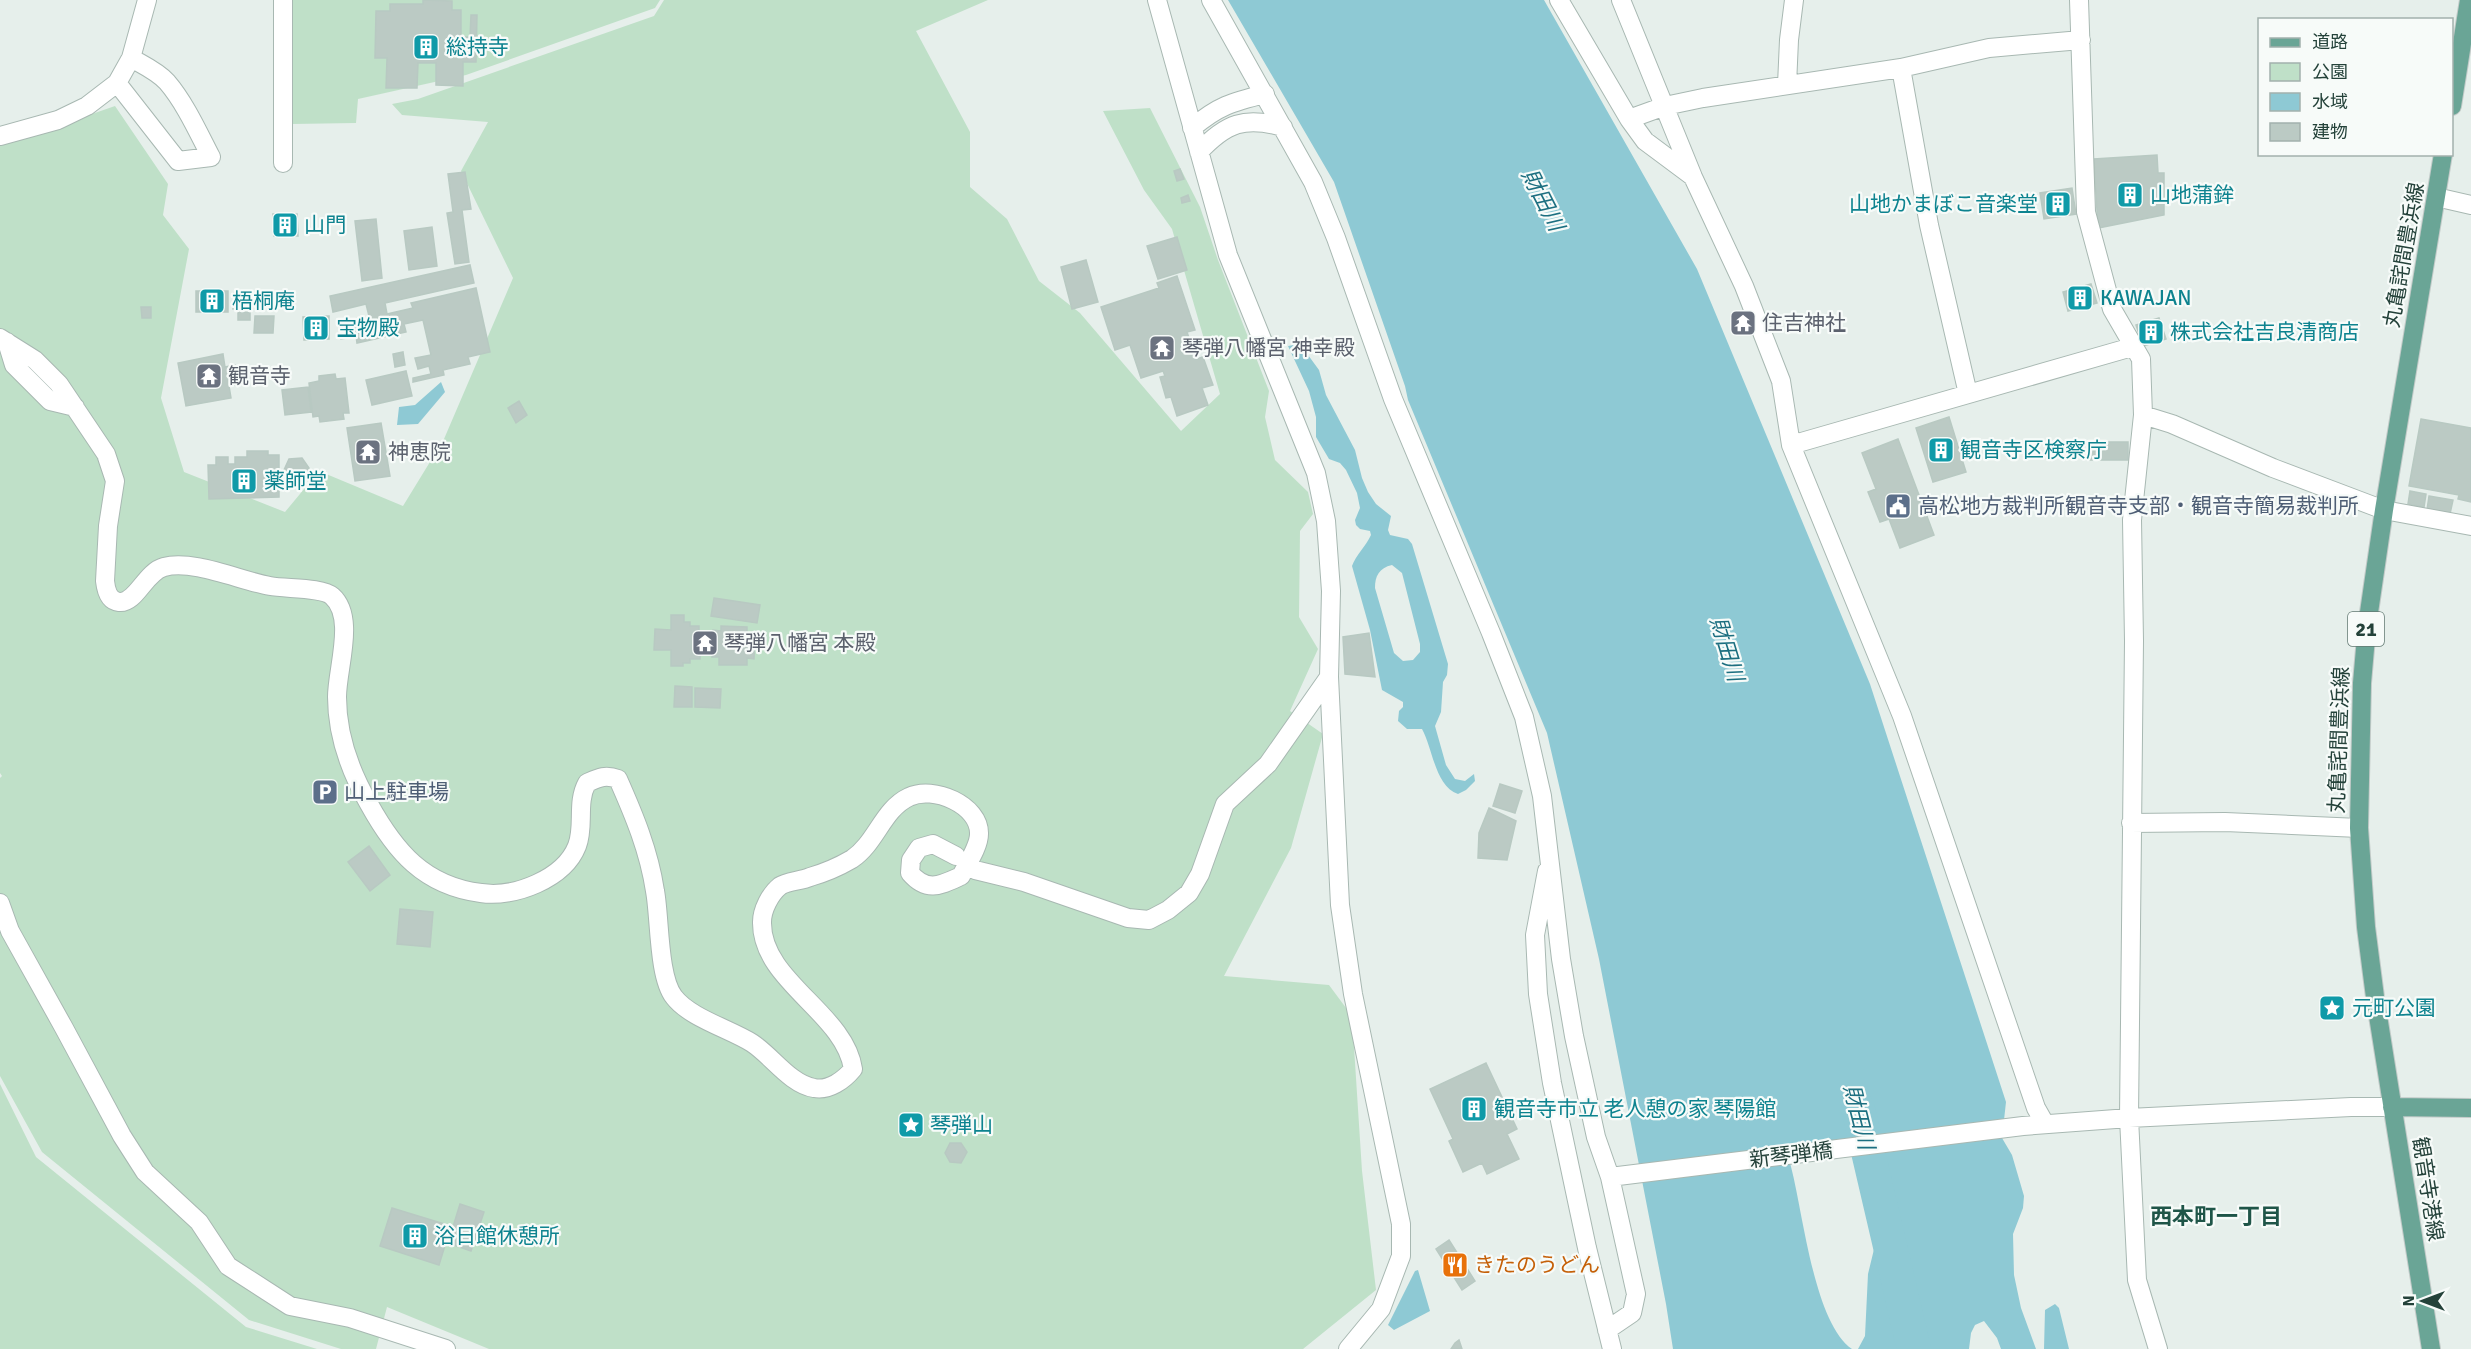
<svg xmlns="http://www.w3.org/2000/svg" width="2471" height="1349" font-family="Signika,'Noto Sans JP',sans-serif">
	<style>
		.green { fill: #bfe0c8 }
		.water { fill: #8ec9d4; fill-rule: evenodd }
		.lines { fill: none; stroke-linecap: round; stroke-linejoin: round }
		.river { stroke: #8ec9d4; stroke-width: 34 }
		.building { fill: #bbcac4; stroke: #b8c9c2; stroke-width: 1.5 }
		.minor-casing { stroke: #a8b8b2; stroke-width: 20 }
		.major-casing { stroke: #c2cac8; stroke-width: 20 }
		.minor { stroke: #fff; stroke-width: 18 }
		.major { stroke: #6aa596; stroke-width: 18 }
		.labels { text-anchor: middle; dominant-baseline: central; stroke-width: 4.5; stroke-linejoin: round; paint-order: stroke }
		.shield { fill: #f7fbf9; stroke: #637a73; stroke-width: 1.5 }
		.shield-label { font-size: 20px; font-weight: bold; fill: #24423a }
		.culture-label { font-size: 21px; fill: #0d838f; stroke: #f7fbf9; text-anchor: start }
		.street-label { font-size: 21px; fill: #24423a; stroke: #f7fbf9 }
		.worship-label { font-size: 21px; fill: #5b616d; stroke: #f7fbf9; text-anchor: start }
		.service-label { font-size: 21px; fill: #4e5e75; stroke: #f7fbf9; text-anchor: start }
		.food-label { font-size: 21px; fill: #c56008; stroke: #f7fbf9; text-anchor: start }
		.water-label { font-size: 22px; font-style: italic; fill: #1c6f80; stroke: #f7fbf9 }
		.neighbourhood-label { font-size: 22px; font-weight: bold; fill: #1f5548; stroke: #f7fbf9 }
	</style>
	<rect width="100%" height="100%" fill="#e6efeb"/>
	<path class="green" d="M291,0H660L655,8L466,75L358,99L356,123L292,124Z
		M664,0H988L916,31L970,132V187L1007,219L1039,281L1080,313L1181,431L1220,394L1172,229L1144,190L1103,111L1150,108L1200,207L1218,260L1269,391L1265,417L1275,460L1308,492L1313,514L1300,531L1299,617L1318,649L1290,711L1323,734L1291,848L1224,976L1329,985L1352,1016L1362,1171L1376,1290L1303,1349H489L387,1307L376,1349H341L249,1320L42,1152L0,1076V778L2,776L0,773V146L115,106L168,184L163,215L189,249L161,398L184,472L285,512L319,471L403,506L444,439L513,278L461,171L488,122L402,115L392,104L418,99L654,16Z
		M0,1084L36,1157L246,1327L317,1349H0Z"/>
	<path class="water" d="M1228,0H1544L1697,269L1870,684L2006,1102L2002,1138L2012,1155L2024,1196L2023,1208L2013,1234L2014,1275L2021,1308L2036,1349H2001L1997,1338L1984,1321L1975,1325L1971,1333L1969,1349H1858L1865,1336L1868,1274L1884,1208L1880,1153L1790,1163C1803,1209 1813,1322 1852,1349H1673L1666,1304L1599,959L1547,733L1408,400L1405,386L1334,182Z
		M1300,344L1319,370L1326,395L1355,450L1362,478L1368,492L1376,504L1391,516L1388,530L1390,535L1408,539L1412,544L1448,664L1447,675L1443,682L1441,712L1435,726L1446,765L1455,779L1465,781L1474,774L1475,781L1466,790L1458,794C1435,786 1433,749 1422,729H1407L1398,721L1399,711L1403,707V702L1382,690L1370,630L1352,566C1356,555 1366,546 1371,535L1370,531L1360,529L1356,525L1355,520L1360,508L1357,493L1346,470L1340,463L1329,459L1316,437V417L1309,391L1288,346ZM1392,565L1402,573L1420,644V652L1413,660L1403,661L1394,653L1375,588C1375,576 1379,568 1392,565Z
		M441,382L445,392L418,424L397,425L399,407L415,405Z
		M1418,1270L1430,1311L1394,1330L1388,1325L1415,1271Z
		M2055,1304L2059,1308L2069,1349H2044L2045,1310Z"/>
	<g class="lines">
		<path class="river" d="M1858,1109L1914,1349"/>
	</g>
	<path class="building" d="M423,0L452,1V10H461V37H470L471,15H477L476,62H463V86L436,85V63H418L417,88H386L387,58H375L376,11H390V4H423Z
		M2157,155L2158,173H2164V215L2098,228L2094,159Z
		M1180,169L1184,179L1177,181L1174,171Z
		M465,172L471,209L462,210L469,262L455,264L447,213L453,212L448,174Z
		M2072,188L2076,214L2044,219L2040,193Z
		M1188,195L1190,201L1182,203L1181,198Z
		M273,214H297L298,236H274Z
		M376,219L382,278L362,281L355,221Z
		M432,227L437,266L409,270L404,231Z
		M1177,237L1187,270L1158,279L1147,246Z
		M1086,260L1098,302L1072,309L1061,267Z
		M470,265L474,283L385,303L387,314L413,308L411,303L476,288L490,352L468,357L470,364L443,370L444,375L413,382V378L431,374L429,366L418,369L415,358L431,355L423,320L404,324L406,332L357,343L356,336L341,339V334L355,331L353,323L370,320L366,304L333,312L330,296Z
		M1177,276L1195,330L1187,332L1196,359L1203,357L1213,385L1202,388L1208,405L1177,416L1171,397L1166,398L1160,377L1165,376L1163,371L1141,378L1130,345L1115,350L1101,307L1159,288L1157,283Z
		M2091,284L2097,303L2068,311L2063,292Z
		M196,291H228V312H196Z
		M251,292V309H233L234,293Z
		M141,307H151V318H142Z
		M238,312H250V320H238Z
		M1746,314L1751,327L1740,332L1734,319Z
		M255,316H274L273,333H254Z
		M329,316V339L304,340L303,317Z
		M2159,318L2166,339L2143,346L2136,325Z
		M403,352L405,365L395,367L393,354Z
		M223,354L225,367L235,365L239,384L229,386L231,398L186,406L178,363Z
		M406,371L412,396L372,405L366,380Z
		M335,374L336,379L345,378L349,413H343L344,419L320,422L319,416L313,417L309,383L319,381V376Z
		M308,387L311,412L285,415L282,390Z
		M519,401L527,415L516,423L508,408Z
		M1949,417L1966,472L1933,482L1916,428Z
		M2421,419L2471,428V502L2458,499L2459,495L2409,486Z
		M381,423L390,476L355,481L347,428Z
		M1898,439L1934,535L1900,548L1889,519L1880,522L1868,492L1876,489L1862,453Z
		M2104,442H2128V460H2087V451H2104Z
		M247,451H268V455H279V497L209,499L208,465H216V457H228V464H235V457H247Z
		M302,458L309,468L303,480L290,481L284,470L289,459Z
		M2410,491L2426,494L2424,507L2408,504Z
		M2429,496L2453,500L2450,514L2427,510Z
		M714,598L760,605L757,623L711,616Z
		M671,615H684V622H690V626H699V634H713V630L721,631V626L747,627V635H755L754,659L747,658V665H719V657H712L713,652H700V659H690V663H683V666H671V650H654L655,629L671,630Z
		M1369,633L1375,677L1345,674L1343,637Z
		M675,686L692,687V707H674Z
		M695,688L721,689L720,708L695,707Z
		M1500,784L1522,791L1515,813L1493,806Z
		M1489,808L1516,821L1507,860L1478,858L1479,833Z
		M369,846L390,875L370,891L348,862Z
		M400,909L433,912L430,947L397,944Z
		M1486,1063L1517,1129L1507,1134L1519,1159L1487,1174L1482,1163L1463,1172L1449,1141L1453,1139L1430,1089Z
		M950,1143H961L967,1152L961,1163L950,1162L945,1153Z
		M460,1204L484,1212L471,1251L448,1243Z
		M392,1208L451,1226L439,1265L380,1246Z
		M1449,1240L1475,1281L1462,1290L1436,1249Z
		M1459,1340L1462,1349H1451L1455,1343Z"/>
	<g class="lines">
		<defs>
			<path id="minor" d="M283,0V163
				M1157,0L1228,255L1316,473L1326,521L1331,591L1329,677L1340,905L1353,994L1401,1224V1256L1381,1309L1348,1349
				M1211,0L1313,182L1336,238L1393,399L1491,633L1524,717L1542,796L1561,959L1574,1036L1596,1137L1610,1177L1636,1294L1632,1313L1607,1330
				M1559,0L1629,119L1665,106L1703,98L1901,68L1989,48L2081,40
				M1621,0L1693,177L1744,286L1781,381L1791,445L1902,716L2036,1108L2045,1124
				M2079,0L2086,212L2112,309L2141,359L2143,415L2132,520L2134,641L2129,1118L2137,1280L2158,1349
				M1901,68L1929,225L1968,394
				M117,83L178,161L211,157C198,132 185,103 167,82C157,71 143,65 131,58
				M1787,85L1789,40L1794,0
				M1629,119L1645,141L1692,176
				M1192,128C1218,106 1232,102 1265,94
				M0,136L58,120L87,106L117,83L131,58L147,0
				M1199,152C1226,123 1245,116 1283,127
				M2436,197L2471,205
				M0,338L35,360L59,384L106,454L115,481L108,526L105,581C106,590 109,601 119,602C136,604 145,572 164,567C193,559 241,581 270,586C286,589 322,587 332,596C356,617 337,668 337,697C337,736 350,771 369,804C395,851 424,886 481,893C514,898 564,879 577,846C585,826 576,803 587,783C598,778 605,774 618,779C634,815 649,851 655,891C660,917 658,977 674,997C690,1018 730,1029 752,1043C772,1056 790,1084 814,1088C829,1091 844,1080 853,1069C845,1013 761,981 762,922C762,910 770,894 780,886C787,881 801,881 810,877C824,873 840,866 852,859C876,843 883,809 909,797C933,785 980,805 979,834C979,847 967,864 961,876C941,885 927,893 910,873L911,860L919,848L933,844L956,856
				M7,342L14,365L50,401L75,407
				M2143,415L2172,424L2273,468L2384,510L2471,526
				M1791,445L2132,347
				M2131,823L2225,822L2359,828
				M975,870L1024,882L1128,918L1149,920L1168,910L1189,893L1200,874L1225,804L1268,764L1329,677
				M1547,871L1535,935L1538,994L1552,1083L1587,1248L1612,1349
				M0,903L10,931L64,1028L122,1136L145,1172L199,1222L228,1266L290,1306L350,1318L446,1349
				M1610,1177L2023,1126L2129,1118L2351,1107H2392"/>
			<path id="major" d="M2452,106L2469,0
				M2392,1107L2471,1108
				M2431,1349L2375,997L2366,927L2359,828L2362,683L2367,626L2384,510L2443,154"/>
		</defs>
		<use href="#minor" class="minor-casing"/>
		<use href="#major" class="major-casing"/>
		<use href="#minor" class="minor"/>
		<use href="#major" class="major"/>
	</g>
	<defs>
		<symbol id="building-square" viewBox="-11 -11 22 22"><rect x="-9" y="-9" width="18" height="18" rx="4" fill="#0f9aa8" stroke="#f7fbf9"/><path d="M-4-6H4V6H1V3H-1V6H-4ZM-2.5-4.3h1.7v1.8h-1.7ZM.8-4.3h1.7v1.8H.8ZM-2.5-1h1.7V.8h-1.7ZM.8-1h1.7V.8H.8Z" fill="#fff"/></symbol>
		<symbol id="temple-square" viewBox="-11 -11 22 22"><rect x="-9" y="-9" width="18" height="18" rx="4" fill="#6b7280" stroke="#f7fbf9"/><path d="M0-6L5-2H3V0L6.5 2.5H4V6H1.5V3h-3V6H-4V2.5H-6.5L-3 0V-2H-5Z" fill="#fff"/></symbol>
		<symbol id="civic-square" viewBox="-11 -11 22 22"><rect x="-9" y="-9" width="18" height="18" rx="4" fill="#5c6f8a" stroke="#f7fbf9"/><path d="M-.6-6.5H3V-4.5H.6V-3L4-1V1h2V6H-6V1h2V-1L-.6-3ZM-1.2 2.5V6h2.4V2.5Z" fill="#fff"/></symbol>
		<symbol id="parking-square" viewBox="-11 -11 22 22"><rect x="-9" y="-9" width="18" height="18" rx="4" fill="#5c6f8a" stroke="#f7fbf9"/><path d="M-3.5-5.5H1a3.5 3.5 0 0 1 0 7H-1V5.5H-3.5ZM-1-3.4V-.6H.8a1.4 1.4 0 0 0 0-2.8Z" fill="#fff"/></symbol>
		<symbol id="sight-square" viewBox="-11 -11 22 22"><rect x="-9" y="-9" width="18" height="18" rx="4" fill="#0f9aa8" stroke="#f7fbf9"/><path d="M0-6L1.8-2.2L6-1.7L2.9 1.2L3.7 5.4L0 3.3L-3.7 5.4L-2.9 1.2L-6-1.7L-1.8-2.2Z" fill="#fff"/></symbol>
		<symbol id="restaurant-square" viewBox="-11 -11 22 22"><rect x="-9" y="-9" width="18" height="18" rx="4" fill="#e8710a" stroke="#f7fbf9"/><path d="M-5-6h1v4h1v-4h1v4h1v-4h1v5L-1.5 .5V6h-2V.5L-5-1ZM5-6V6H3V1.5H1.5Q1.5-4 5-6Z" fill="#fff"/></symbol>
	</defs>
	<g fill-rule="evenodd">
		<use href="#building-square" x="411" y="32" width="30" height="30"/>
		<use href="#building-square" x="2115" y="180" width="30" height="30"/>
		<use href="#building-square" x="2043" y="189" width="30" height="30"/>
		<use href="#building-square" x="270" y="210" width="30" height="30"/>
		<use href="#building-square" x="2065" y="283" width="30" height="30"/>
		<use href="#building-square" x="197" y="286" width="30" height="30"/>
		<use href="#temple-square" x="1728" y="308" width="30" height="30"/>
		<use href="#building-square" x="301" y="313" width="30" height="30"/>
		<use href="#building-square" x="2136" y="317" width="30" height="30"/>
		<use href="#temple-square" x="1147" y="333" width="30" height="30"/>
		<use href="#temple-square" x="194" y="361" width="30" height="30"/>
		<use href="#building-square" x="1926" y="435" width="30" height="30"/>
		<use href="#temple-square" x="353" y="437" width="30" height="30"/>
		<use href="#building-square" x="229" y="466" width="30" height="30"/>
		<use href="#civic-square" x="1883" y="491" width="30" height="30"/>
		<use href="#temple-square" x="690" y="628" width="30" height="30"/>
		<use href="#parking-square" x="310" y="777" width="30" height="30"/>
		<use href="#sight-square" x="2317" y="993" width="30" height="30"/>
		<use href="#building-square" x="1459" y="1094" width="30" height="30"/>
		<use href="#sight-square" x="896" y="1110" width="30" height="30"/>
		<use href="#building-square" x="400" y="1221" width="30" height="30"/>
		<use href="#restaurant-square" x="1440" y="1250" width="30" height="30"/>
	</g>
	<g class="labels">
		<rect class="shield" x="2348" y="612" width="36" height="34" rx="4.5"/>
		<g class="shield-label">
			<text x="2366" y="629">21</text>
		</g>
		<g class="culture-label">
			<text x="446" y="47">総持寺</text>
			<text x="2150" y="195">山地蒲鉾</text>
			<text x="2038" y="204" text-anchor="end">山地かまぼこ音楽堂</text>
			<text x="304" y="225">山門</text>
			<text x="2100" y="298">KAWAJAN</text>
			<text x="232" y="301">梧桐庵</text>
			<text x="336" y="328">宝物殿</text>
			<text x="2170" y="332">株式会社吉良清商店</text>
			<text x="1960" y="450">観音寺区検察庁</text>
			<text x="264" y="481">薬師堂</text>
			<text x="2352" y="1008">元町公園</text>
			<text x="1494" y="1109">観音寺市立 老人憩の家 琴陽館</text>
			<text x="930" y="1125">琴弾山</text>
			<text x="434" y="1236">浴日館休憩所</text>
		</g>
		<g class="street-label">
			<text transform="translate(2404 255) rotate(-80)">丸亀詫間豊浜線</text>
			<text transform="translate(2339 740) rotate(-88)">丸亀詫間豊浜線</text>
			<text transform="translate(1791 1155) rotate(-7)">新琴弾橋</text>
			<text transform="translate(2428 1189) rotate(81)">観音寺港線</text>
		</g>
		<g class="worship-label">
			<text x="1762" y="323">住吉神社</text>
			<text x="1182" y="348">琴弾八幡宮 神幸殿</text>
			<text x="228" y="376">観音寺</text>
			<text x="388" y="452">神恵院</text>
			<text x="724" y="643">琴弾八幡宮 本殿</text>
		</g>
		<g class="service-label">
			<text x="1918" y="506">高松地方裁判所観音寺支部・観音寺簡易裁判所</text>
			<text x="344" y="792">山上駐車場</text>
		</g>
		<g class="food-label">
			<text x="1474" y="1265">きたのうどん</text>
		</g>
		<g class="water-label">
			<text transform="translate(1543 200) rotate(63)">財田川</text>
			<text transform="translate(1727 649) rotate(73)">財田川</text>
			<text transform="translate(1859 1117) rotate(76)">財田川</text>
		</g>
		<g class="neighbourhood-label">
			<text x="2216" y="1216">西本町一丁目</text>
		</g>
	</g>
	<rect x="2258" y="18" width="195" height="138" fill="#f7fbf9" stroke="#a3b1ad" stroke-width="1.5"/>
	<rect x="2270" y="38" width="30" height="9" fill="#6aa596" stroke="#a3b1ad" stroke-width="1.5"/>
	<text x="2312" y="48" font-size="18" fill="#24423a">道路</text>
	<rect x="2270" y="63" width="30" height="18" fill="#bfe0c8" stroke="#a3b1ad" stroke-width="1.5"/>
	<text x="2312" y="78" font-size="18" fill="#24423a">公園</text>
	<rect x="2270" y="93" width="30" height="18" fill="#8ec9d4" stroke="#a3b1ad" stroke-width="1.5"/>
	<text x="2312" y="108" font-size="18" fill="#24423a">水域</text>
	<rect x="2270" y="123" width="30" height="18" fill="#bbcac4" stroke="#a3b1ad" stroke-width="1.5"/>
	<text x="2312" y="138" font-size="18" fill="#24423a">建物</text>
	<g transform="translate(2423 1301) rotate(270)" stroke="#f7fbf9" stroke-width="4.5" paint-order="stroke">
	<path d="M0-4.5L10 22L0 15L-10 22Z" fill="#24423a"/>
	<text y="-9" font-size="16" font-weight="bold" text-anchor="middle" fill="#24423a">N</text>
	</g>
</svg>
